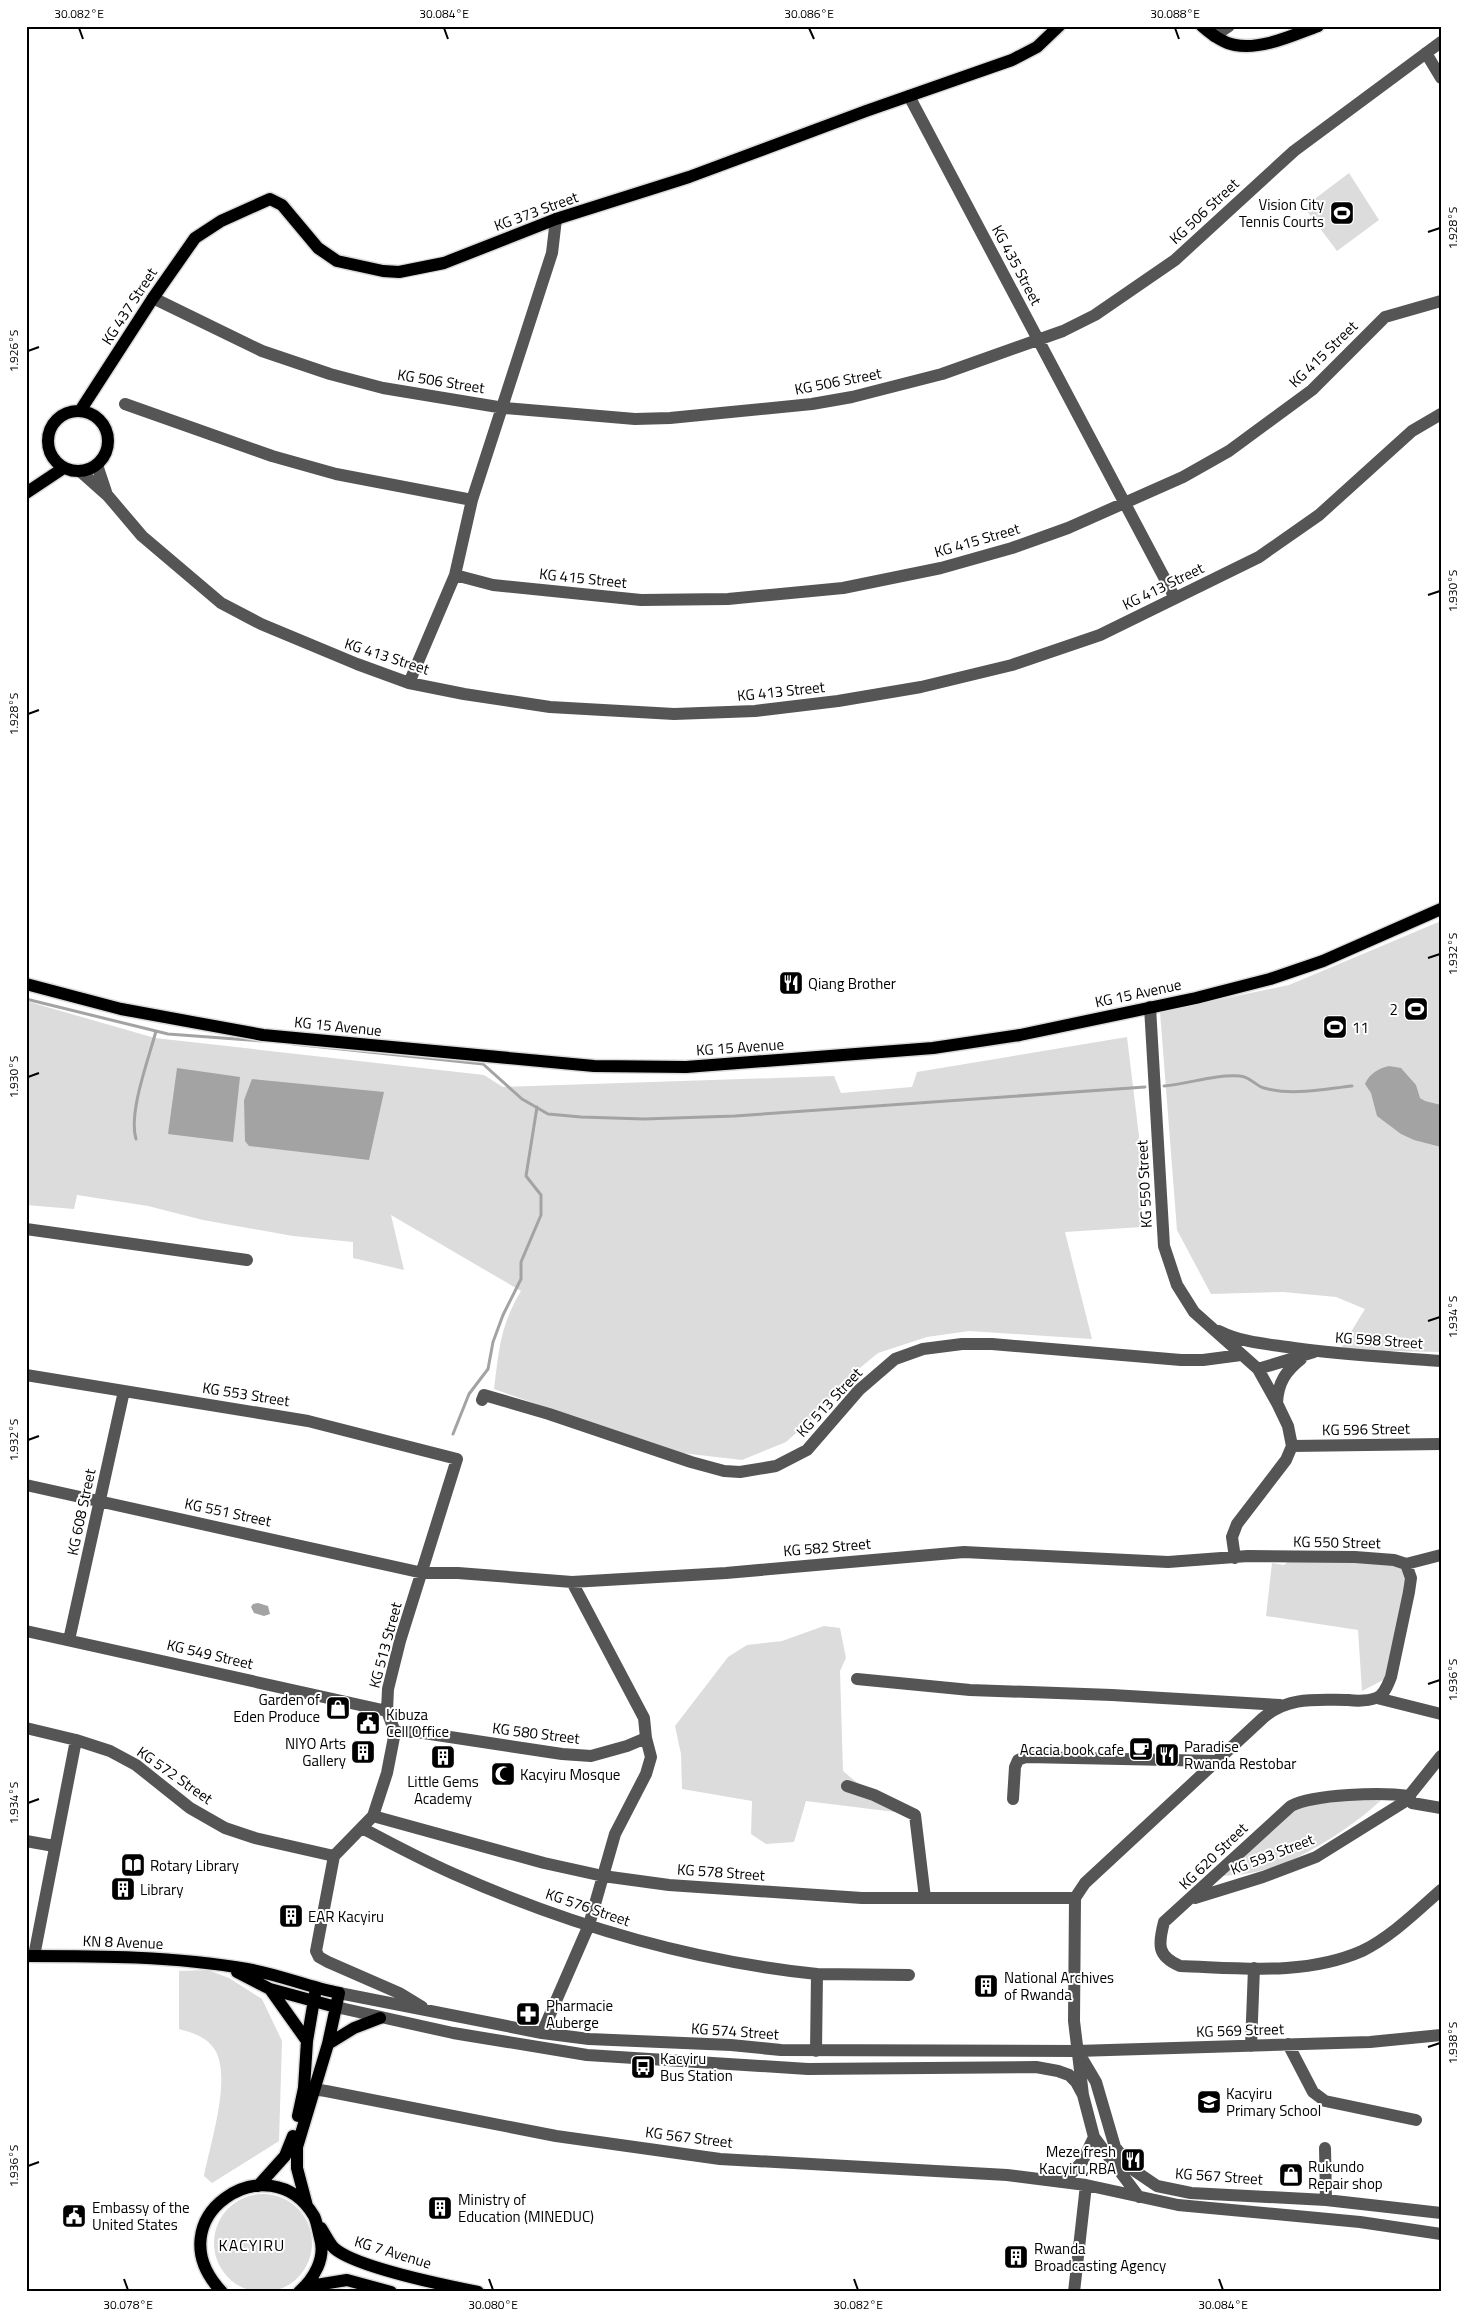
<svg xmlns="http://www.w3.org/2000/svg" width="1467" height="2318" font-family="'Titillium Web',sans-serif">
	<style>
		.green { fill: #dcdcdc }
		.water { fill: #a3a3a3 }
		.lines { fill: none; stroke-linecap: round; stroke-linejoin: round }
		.stream { stroke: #a3a3a3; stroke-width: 3 }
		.major-casing { stroke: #dbdbdb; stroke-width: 15 }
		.minor { stroke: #555; stroke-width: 12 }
		.major { stroke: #000; stroke-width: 12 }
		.ticks { fill: none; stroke: #000; stroke-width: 2 }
		.labels { text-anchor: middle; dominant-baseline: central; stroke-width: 4; stroke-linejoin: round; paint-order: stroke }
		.poi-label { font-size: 15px; fill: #000; stroke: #fff; text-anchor: start }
		.street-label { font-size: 15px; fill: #000; stroke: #fff }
		.neighbourhood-label { font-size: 16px; letter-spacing: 1px; fill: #000; stroke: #fff }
		.neatline { fill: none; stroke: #000; stroke-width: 2 }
		.ticks-label { font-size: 12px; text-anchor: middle; fill: #000 }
	</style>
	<rect width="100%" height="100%" fill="#fff"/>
	<path class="green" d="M1349,173L1379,220L1337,251L1304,207Z
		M1441,921V1352L1340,1350L1365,1309L1336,1297L1283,1292L1211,1294L1177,1230L1160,1012L1289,985Z
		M26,1001L155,1038L484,1075L503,1087L834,1076L841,1093L912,1087L917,1072L1127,1037L1141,1153L1142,1227L1065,1232L1092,1339L969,1331L927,1337L878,1353L844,1381L819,1413L786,1442L742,1460L673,1452L494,1389C499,1350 500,1326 521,1291L391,1215L404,1270L353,1258V1242L293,1236L203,1220L148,1206L77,1195L74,1209L26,1205Z
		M1298,1553L1404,1558L1414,1572L1391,1676L1362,1691L1358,1630L1266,1616L1272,1563L1284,1565Z
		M824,1626L840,1628L846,1658L840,1671L843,1771L867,1791L903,1813L806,1801L794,1842L766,1844L751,1834L752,1801L682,1789L681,1754L675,1726L728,1657L747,1645L782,1641Z
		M1385,1796C1358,1824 1298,1863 1260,1871C1246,1875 1230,1875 1214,1877L1303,1798Z
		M208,1970L229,1978L262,1999L282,2041L279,2141L212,2183L204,2176C210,2144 232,2078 215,2050C207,2037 193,2033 179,2029V1971Z
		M214 2243a49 49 0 1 1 98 0a49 49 0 1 1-98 0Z"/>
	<path class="water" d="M1389,1066L1401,1068L1416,1085L1420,1098L1425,1101L1441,1105V1147L1414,1140L1401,1134L1377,1116L1371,1093L1365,1084C1369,1074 1379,1068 1389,1066Z
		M177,1068L240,1077L233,1142L168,1134Z
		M252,1079L384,1092L369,1160L249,1146L245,1141L244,1100Z
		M258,1603L268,1606L270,1614L264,1616L254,1613L251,1607L253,1604Z"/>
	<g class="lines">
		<path class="stream" d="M26,999L168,1034L262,1041
			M293,1044L483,1064L522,1099L548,1114L581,1117L644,1119L735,1116L1145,1087
			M1164,1086C1189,1084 1214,1074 1240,1076C1249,1076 1256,1086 1264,1088C1292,1096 1324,1089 1352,1086
			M136,1139C128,1113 149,1058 156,1031
			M453,1434L469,1394L488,1369L493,1342L503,1315L521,1279V1262L541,1215V1195L526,1176L537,1107"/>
		<defs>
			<path id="major" d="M1202,26C1211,34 1223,43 1235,45C1262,50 1293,35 1318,26
				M48 441a30 30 0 1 1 60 0a30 30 0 1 1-60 0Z
				M80,411L153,298L195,238L221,221L270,199L282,205L318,248L337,261L383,271L399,272L444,263L556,219L689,177L866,111L1012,60L1037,47L1059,26
				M26,493L62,469
				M26,984L121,1009L263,1035L594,1066L686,1067L933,1048L1020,1035L1196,998L1270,979L1323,961L1441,909
				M26,1956C99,1956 174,1956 247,1969C278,1974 308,1987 339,1993L328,2044L297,2147V2168L307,2206
				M237,1972L270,1989L336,2007
				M270,1989L307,2041
				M328,2044L354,2028L380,2018
				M298,2116L304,2088L307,2041L316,1988
				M258,2186L285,2156L293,2136
				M321,2228C325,2234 329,2243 334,2248C355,2267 448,2286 478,2292
				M304,2287L347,2280L391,2292
				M222,2292C152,2218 270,2141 314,2216C317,2222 318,2231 320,2238C326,2258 314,2279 299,2292"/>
		</defs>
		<use href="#major" class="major-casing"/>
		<path class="minor" d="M1214,36L1229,26
			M1426,53L1441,78
			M909,96L1175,598
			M153,298L262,351L330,374L383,388L504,408L635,419L670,418L812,404L852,397L942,374L1063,331L1095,315L1175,260L1294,151L1441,42
			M125,404L272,456L336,474L472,500
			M97,465L106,492
			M81,472L108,496L142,536L221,603L261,624L357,664L409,683L464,694L550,707L674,714L755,711L838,701L921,687L1012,665L1100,635L1259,557L1319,515L1412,431L1441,414
			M455,575L493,585L641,600L728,599L843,588L941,568L1012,548L1068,528L1183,477L1229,451L1312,390L1385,317L1441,301
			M409,683L455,575L472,500L552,253L556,219
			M1150,1007L1164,1246L1177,1285L1194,1312L1258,1369L1277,1403L1288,1426L1292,1446L1286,1460L1237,1524L1232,1537L1235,1558
			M26,1229L247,1260
			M1219,1331C1243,1343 1268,1344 1294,1348C1343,1355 1392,1357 1441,1361
			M1258,1369L1314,1352
			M26,1375L308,1421L457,1459L400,1641L388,1689L387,1711L395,1732L387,1773L373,1816L334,1856L316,1951L319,1957L328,1962L399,1993L422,2007
			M482,1400L484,1395L549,1414L691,1462L724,1471L740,1472L776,1466L807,1450L859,1390L895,1359L923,1349L962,1344H992L1181,1360H1203L1241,1355
			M1277,1403C1278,1382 1286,1371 1301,1359
			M1292,1446L1441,1444
			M26,1485L423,1573H458L572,1582L726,1573L964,1552L1168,1562L1248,1556L1355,1557L1394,1560L1406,1564L1411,1578L1409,1592L1391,1677C1388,1684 1384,1696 1376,1698C1368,1701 1357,1701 1348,1700C1317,1700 1288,1696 1263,1718L1085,1883L1075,1898L1074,2021L1083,2095
			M1406,1564L1441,1555
			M26,1631L387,1711
			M69,1640L124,1391
			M857,1679L970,1690L1112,1695L1280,1705
			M1377,1698L1441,1714
			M26,1728L76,1740L110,1751L136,1765L190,1808L225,1828L255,1838L334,1856
			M395,1732H417L562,1754L591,1756L627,1746L646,1738L644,1718L572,1582
			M1441,1756L1409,1796L1412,1803L1441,1808
			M847,1786L874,1795L915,1815L925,1898
			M1409,1796C1382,1792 1314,1794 1291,1806L1164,1922C1158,1945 1157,1956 1180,1966C1241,1968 1305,1976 1362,1951C1391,1937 1417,1911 1441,1890
			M1013,1799L1015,1767L1018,1760L1026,1757L1217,1761
			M373,1816L544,1863L603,1876L669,1885L862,1898H1075
			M362,1828C392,1844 422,1860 454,1874C569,1925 692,1961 817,1974L816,2051
			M26,1841L54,1846
			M1195,1898L1263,1877L1316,1857L1409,1799
			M34,1956L76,1740
			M817,1974L909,1975
			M339,1993L542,2033L589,2039L731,2045L781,2050L1077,2051L1370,2042L1441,2035
			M336,2007L453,2033L587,2055L808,2069L1036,2067L1058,2071L1069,2075L1076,2082L1083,2095L1094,2137L1082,2162L1064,2181
			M542,2033L589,1925L615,1834L646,1774L651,1757L646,1738
			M1288,2044L1313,2092L1325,2101L1416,2120
			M1251,2046L1254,1968
			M1080,2055L1096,2082L1115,2147L1132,2169L1157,2186L1191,2193L1326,2200L1441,2213
			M305,2088L326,2091L556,2136L720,2159L1007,2175L1086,2185L1178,2205L1360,2222L1441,2234
			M1094,2137L1139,2197
			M1325,2148L1326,2200
			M1074,2292L1086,2185"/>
		<use href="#major" class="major"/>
	</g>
	<path class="ticks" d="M79,28L83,39M444,28L448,39M809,28L814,39M1175,28L1179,39M1428,232L1440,228M28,351L39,347M1428,595L1440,591M28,714L39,710M1428,958L1440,954M28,1077L39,1073M1428,1321L1440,1317M28,1440L39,1436M1428,1684L1440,1680M28,1803L39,1799M1428,2047L1440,2043M28,2166L39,2162M124,2279L128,2290M489,2279L493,2290M854,2279L858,2290M1219,2279L1223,2290"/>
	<defs>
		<symbol id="stadium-square" viewBox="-11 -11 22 22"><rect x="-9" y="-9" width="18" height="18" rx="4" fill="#000" stroke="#fff"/><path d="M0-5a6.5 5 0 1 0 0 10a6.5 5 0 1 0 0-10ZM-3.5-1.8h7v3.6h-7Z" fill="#fff"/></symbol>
		<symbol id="restaurant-square" viewBox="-11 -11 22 22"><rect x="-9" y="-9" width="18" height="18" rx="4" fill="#000" stroke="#fff"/><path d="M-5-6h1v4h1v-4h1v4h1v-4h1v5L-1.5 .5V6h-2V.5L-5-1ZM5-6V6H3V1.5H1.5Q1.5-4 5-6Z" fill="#fff"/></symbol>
		<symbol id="shop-square" viewBox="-11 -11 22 22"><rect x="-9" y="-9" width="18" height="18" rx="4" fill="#000" stroke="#fff"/><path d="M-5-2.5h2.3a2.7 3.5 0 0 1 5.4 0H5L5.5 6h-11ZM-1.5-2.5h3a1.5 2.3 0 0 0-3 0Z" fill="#fff"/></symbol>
		<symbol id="civic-square" viewBox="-11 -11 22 22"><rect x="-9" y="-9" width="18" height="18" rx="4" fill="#000" stroke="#fff"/><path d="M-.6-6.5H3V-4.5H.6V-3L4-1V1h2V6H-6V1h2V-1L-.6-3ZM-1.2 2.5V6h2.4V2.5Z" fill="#fff"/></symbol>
		<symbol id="cafe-square" viewBox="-11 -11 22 22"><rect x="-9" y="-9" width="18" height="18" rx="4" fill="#000" stroke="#fff"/><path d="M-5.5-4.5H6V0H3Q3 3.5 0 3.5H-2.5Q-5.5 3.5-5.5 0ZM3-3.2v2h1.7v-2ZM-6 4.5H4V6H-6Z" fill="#fff"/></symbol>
		<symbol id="building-square" viewBox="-11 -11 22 22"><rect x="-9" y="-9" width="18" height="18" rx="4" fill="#000" stroke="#fff"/><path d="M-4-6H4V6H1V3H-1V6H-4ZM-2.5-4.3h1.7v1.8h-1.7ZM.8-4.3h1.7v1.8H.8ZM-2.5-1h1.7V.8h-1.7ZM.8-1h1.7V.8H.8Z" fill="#fff"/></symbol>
		<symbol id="mosque-square" viewBox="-11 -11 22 22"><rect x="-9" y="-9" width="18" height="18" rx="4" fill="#000" stroke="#fff"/><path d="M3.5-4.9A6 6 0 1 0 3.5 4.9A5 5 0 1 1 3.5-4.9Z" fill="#fff"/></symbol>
		<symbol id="library-square" viewBox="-11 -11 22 22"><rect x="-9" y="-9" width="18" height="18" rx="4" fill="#000" stroke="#fff"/><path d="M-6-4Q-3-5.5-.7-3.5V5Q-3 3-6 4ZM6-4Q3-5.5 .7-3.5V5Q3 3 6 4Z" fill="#fff"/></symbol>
		<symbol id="pharmacy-square" viewBox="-11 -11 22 22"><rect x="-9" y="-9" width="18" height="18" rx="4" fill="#000" stroke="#fff"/><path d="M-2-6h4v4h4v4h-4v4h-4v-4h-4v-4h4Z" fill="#fff"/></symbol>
		<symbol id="bus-square" viewBox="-11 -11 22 22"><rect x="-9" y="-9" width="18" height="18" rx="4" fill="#000" stroke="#fff"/><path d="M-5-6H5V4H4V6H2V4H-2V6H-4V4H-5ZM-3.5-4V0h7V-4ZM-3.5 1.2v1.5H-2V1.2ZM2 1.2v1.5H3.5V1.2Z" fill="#fff"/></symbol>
		<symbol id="school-square" viewBox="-11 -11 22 22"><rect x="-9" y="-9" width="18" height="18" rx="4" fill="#000" stroke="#fff"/><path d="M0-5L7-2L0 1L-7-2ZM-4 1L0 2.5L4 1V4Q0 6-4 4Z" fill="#fff"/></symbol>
	</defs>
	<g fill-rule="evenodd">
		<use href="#stadium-square" x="1328" y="199" width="28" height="28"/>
		<use href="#restaurant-square" x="777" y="969" width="28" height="28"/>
		<use href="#stadium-square" x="1402" y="995" width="28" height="28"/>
		<use href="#stadium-square" x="1321" y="1013" width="28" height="28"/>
		<use href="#shop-square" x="324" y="1694" width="28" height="28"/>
		<use href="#civic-square" x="354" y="1709" width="28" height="28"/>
		<use href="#cafe-square" x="1127" y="1735" width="28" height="28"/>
		<use href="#building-square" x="349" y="1738" width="28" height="28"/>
		<use href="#restaurant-square" x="1153" y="1741" width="28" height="28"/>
		<use href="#building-square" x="429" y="1743" width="28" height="28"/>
		<use href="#mosque-square" x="489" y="1760" width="28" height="28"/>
		<use href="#library-square" x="119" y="1851" width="28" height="28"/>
		<use href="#building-square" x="109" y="1875" width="28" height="28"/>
		<use href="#building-square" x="277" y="1902" width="28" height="28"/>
		<use href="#building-square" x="972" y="1972" width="28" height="28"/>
		<use href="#pharmacy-square" x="514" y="2000" width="28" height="28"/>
		<use href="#bus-square" x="629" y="2053" width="28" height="28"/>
		<use href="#school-square" x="1195" y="2088" width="28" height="28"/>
		<use href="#restaurant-square" x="1119" y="2146" width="28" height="28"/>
		<use href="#shop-square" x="1277" y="2161" width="28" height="28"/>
		<use href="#building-square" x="426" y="2194" width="28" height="28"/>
		<use href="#civic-square" x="60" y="2202" width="28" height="28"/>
		<use href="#building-square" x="1002" y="2243" width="28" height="28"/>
	</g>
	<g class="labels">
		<g class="poi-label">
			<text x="1324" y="204" text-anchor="end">Vision City<tspan x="1324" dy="17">Tennis Courts</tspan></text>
			<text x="808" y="983">Qiang Brother</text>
			<text x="1398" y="1009" text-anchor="end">2</text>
			<text x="1352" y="1027">11</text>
			<text x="320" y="1699" text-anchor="end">Garden of<tspan x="320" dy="17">Eden Produce</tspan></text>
			<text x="386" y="1714">Kibuza<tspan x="386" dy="17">Cell Office</tspan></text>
			<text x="346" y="1743" text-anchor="end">NIYO Arts<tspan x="346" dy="17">Gallery</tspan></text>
			<text x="1184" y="1746">Paradise<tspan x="1184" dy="17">Rwanda Restobar</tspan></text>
			<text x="1124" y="1749" text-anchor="end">Acacia book cafe</text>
			<text x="520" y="1774">Kacyiru Mosque</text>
			<text x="443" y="1781" text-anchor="middle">Little Gems<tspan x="443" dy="17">Academy</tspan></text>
			<text x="150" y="1865">Rotary Library</text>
			<text x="140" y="1889">Library</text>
			<text x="308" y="1916">EAR Kacyiru</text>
			<text x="1004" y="1977">National Archives<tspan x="1004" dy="17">of Rwanda</tspan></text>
			<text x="546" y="2005">Pharmacie<tspan x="546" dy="17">Auberge</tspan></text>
			<text x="660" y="2058">Kacyiru<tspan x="660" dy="17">Bus Station</tspan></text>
			<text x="1226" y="2093">Kacyiru<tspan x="1226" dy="17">Primary School</tspan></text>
			<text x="1116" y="2151" text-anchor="end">Meze fresh<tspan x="1116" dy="17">Kacyiru,RBA</tspan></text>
			<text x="1308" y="2166">Rukundo<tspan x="1308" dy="17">Repair shop</tspan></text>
			<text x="458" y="2199">Ministry of<tspan x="458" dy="17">Education (MINEDUC)</tspan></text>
			<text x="92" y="2207">Embassy of the<tspan x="92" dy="17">United States</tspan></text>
			<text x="1034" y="2248">Rwanda<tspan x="1034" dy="17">Broadcasting Agency</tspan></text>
		</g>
		<g class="street-label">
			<text transform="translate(536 211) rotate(-20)">KG 373 Street</text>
			<text transform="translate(1204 211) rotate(-43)">KG 506 Street</text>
			<text transform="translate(1017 265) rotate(62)">KG 435 Street</text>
			<text transform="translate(129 306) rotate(-57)">KG 437 Street</text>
			<text transform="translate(1323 354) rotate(-44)">KG 415 Street</text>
			<text transform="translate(441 381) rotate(9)">KG 506 Street</text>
			<text transform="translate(838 381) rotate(-11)">KG 506 Street</text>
			<text transform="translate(977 540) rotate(-16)">KG 415 Street</text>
			<text transform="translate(583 578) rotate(6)">KG 415 Street</text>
			<text transform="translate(1163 586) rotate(-26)">KG 413 Street</text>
			<text transform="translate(387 656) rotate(18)">KG 413 Street</text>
			<text transform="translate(781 691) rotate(-6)">KG 413 Street</text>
			<text transform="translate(1138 993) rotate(-12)">KG 15 Avenue</text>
			<text transform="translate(338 1026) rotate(6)">KG 15 Avenue</text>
			<text transform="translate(740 1047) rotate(-4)">KG 15 Avenue</text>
			<text transform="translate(1144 1184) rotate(-93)">KG 550 Street</text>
			<text transform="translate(1379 1340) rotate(4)">KG 598 Street</text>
			<text transform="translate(246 1394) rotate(9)">KG 553 Street</text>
			<text transform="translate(829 1402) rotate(-47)">KG 513 Street</text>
			<text transform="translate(1366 1429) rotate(-1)">KG 596 Street</text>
			<text transform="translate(81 1512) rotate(-78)">KG 608 Street</text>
			<text transform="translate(228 1512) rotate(12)">KG 551 Street</text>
			<text transform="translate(1337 1542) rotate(1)">KG 550 Street</text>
			<text transform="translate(827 1547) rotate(-5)">KG 582 Street</text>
			<text transform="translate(385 1645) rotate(-75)">KG 513 Street</text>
			<text transform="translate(210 1654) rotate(13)">KG 549 Street</text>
			<text transform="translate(536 1733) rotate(7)">KG 580 Street</text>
			<text transform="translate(175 1775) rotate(35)">KG 572 Street</text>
			<text transform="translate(1272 1854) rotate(-21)">KG 593 Street</text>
			<text transform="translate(1213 1856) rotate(-44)">KG 620 Street</text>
			<text transform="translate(721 1872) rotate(4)">KG 578 Street</text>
			<text transform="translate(588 1907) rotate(19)">KG 576 Street</text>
			<text transform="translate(123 1942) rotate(2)">KN 8 Avenue</text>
			<text transform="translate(1240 2030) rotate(-2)">KG 569 Street</text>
			<text transform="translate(735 2031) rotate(4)">KG 574 Street</text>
			<text transform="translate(689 2137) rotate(7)">KG 567 Street</text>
			<text transform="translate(1219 2176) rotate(4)">KG 567 Street</text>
			<text transform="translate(393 2252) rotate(17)">KG 7 Avenue</text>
		</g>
		<g class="neighbourhood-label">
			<text x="252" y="2245">KACYIRU</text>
		</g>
	</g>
	<rect width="1467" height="2318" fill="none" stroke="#ffffff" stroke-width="55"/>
	<rect x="28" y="28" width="1412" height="2262" class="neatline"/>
	<g class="ticks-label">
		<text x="79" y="18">30.082°E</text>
		<text x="444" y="18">30.084°E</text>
		<text x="809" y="18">30.086°E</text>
		<text x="1175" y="18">30.088°E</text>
		<text transform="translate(1453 228) rotate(-90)" y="4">1.928°S</text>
		<text transform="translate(14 351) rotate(-90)" y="4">1.926°S</text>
		<text transform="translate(1453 591) rotate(-90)" y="4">1.930°S</text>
		<text transform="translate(14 714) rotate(-90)" y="4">1.928°S</text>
		<text transform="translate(1453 954) rotate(-90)" y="4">1.932°S</text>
		<text transform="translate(14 1077) rotate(-90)" y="4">1.930°S</text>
		<text transform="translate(1453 1317) rotate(-90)" y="4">1.934°S</text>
		<text transform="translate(14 1440) rotate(-90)" y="4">1.932°S</text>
		<text transform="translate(1453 1680) rotate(-90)" y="4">1.936°S</text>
		<text transform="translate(14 1803) rotate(-90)" y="4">1.934°S</text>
		<text transform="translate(1453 2043) rotate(-90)" y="4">1.938°S</text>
		<text transform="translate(14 2166) rotate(-90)" y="4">1.936°S</text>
		<text x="128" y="2309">30.078°E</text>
		<text x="493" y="2309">30.080°E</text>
		<text x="858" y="2309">30.082°E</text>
		<text x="1223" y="2309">30.084°E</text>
	</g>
</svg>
